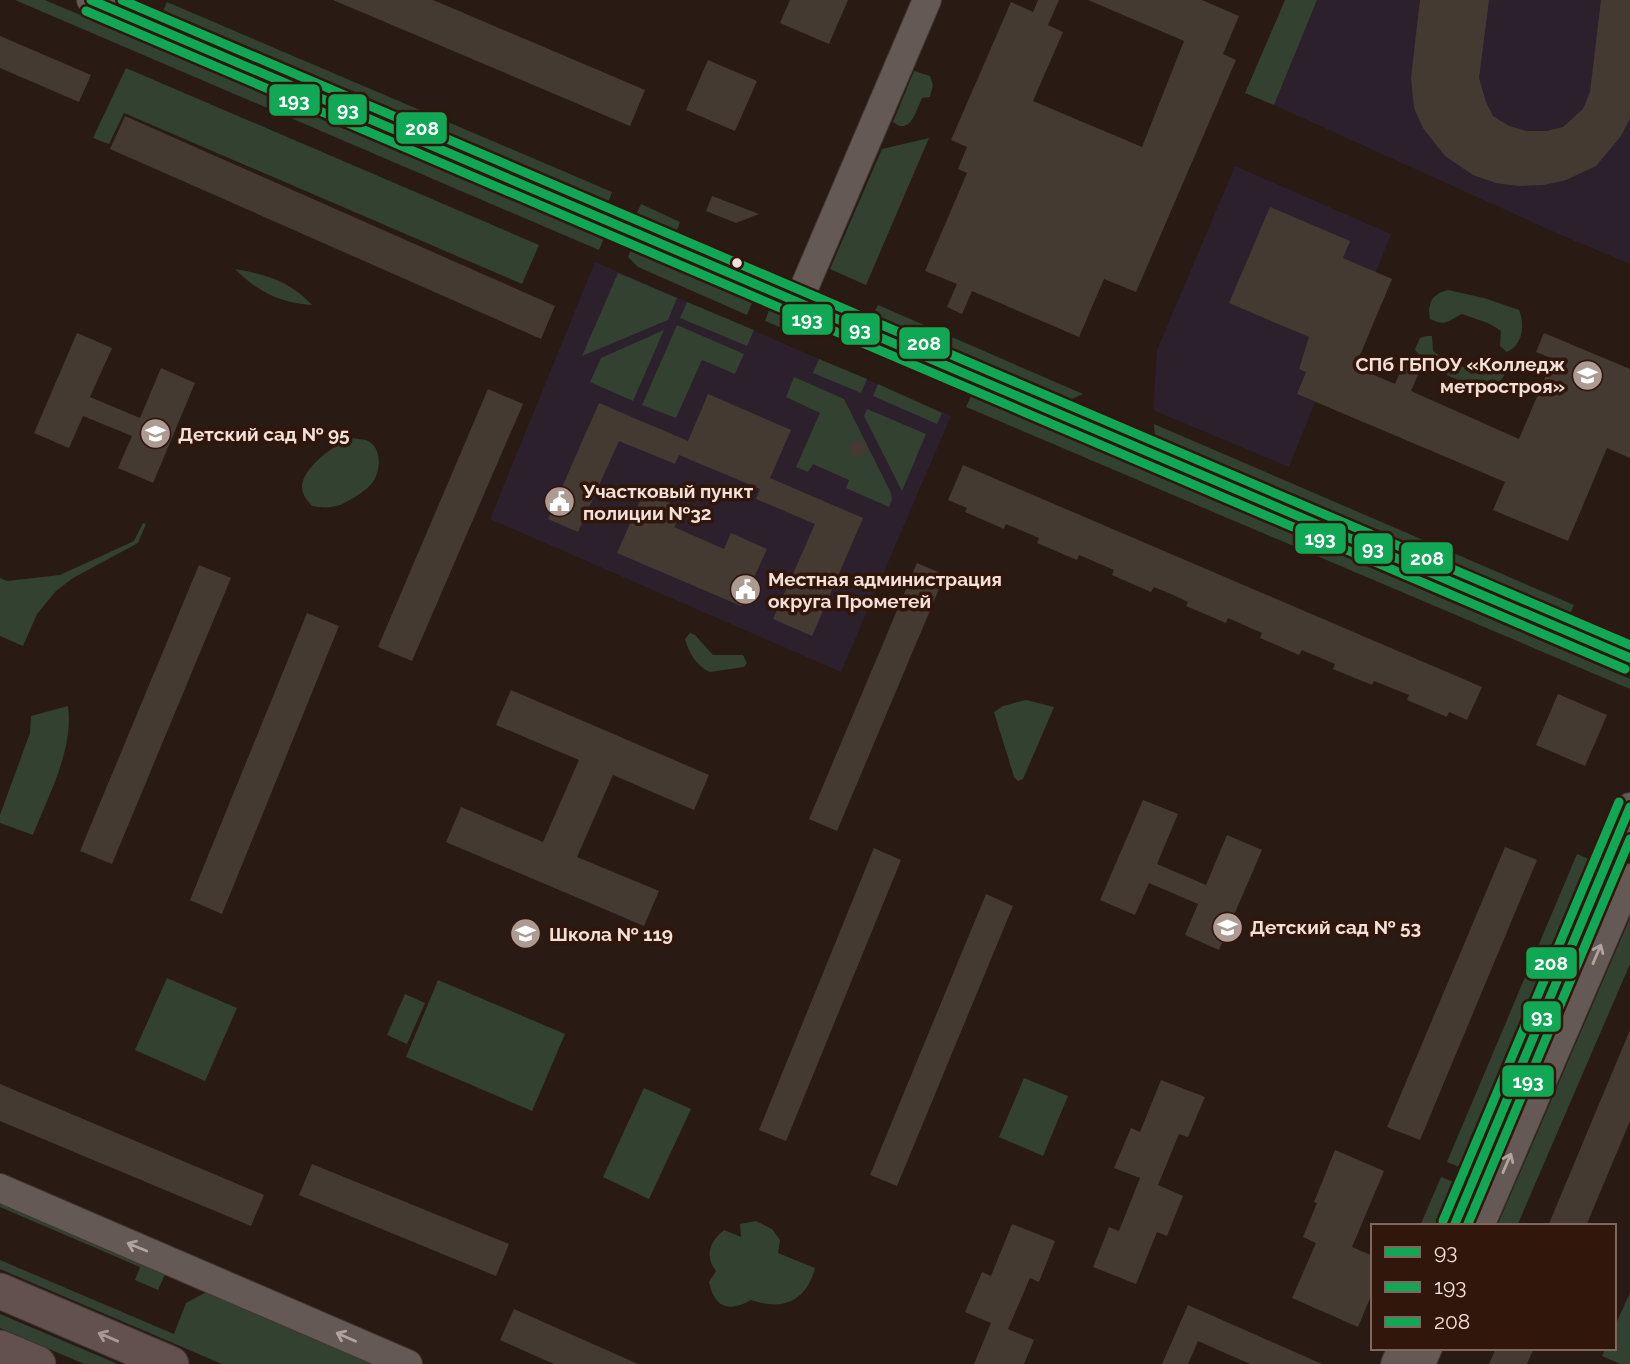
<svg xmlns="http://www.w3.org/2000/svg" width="1630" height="1364" font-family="Raleway,sans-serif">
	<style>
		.commercial { fill: #2c202c }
		.green { fill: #334130 }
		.building { fill: #453a32 }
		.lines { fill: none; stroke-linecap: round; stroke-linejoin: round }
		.minor-casing { stroke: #423532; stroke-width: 30 }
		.major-casing { stroke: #423532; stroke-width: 37 }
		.minor { stroke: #655955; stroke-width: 28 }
		.major { stroke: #63514e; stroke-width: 35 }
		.bus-1-casing { stroke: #31160c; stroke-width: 14 }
		.bus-2-casing { stroke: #31160c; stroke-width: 14 }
		.bus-3-casing { stroke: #31160c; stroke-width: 14 }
		.bus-1 { stroke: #10a855; stroke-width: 9 }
		.bus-2 { stroke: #10a855; stroke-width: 9 }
		.bus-3 { stroke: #10a855; stroke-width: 9 }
		.oneway { stroke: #b3a39d }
		.oneway2 { stroke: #ab9893 }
		.bus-dot { fill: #f3e0d8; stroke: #31160c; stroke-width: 2.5 }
		.labels { text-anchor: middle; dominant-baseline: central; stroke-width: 7; stroke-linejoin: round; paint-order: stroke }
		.poi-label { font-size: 19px; font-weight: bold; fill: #f3e0d8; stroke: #31160c; text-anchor: start }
		.line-badge { stroke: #31160c; stroke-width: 2.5 }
		.badge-label { font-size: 19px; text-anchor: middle; font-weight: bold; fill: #fff }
	</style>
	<rect width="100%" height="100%" fill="#291a14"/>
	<path class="commercial" d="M1317,0H1630V264L1563,236L1274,105Z
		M1235,166L1391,234L1376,272L1392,279L1350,378L1303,359L1299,368L1306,372L1297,394L1315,402L1289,467L1153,410L1157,350Z
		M595,262L951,416L841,672L490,519Z"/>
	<path class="green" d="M15,0H45L604,238L599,250Z
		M1285,0H1317L1274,105L1245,93Z
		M167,2L612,192L608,203L162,13Z
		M126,68L539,245L522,284L124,113L109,144L93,138Z
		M914,71L930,76L933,85L930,97L922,98C916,111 910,136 893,122Z
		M929,138L866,285L830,269L882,149Z
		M641,204L680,222L676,233L636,215Z
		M631,250L752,303L747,315L638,267L628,257Z
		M235,269C266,274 291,282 312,305C280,303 258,292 235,269Z
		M618,273L677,298L668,320L582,356Z
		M1448,290L1484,298L1519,310C1525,325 1523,345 1507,352L1500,346L1501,331C1490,322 1475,319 1462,314C1447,321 1447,327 1430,319C1427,303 1432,294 1448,290Z
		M687,302L754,330L747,346L680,318Z
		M878,305L1083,394L1070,400L873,315Z
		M769,310L808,326L804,337L765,321Z
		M677,325L744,354L735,374L702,360L676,418L642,405Z
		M664,330L633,401L590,382L601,358Z
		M1426,336H1432L1433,351C1446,362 1478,377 1492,364L1505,365L1507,368C1504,378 1499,385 1488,387C1470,389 1423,366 1415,349L1420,338Z
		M819,359L867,379L861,393L813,373Z
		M794,377L844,399L891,493L892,500L889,507L846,488L849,480L813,464L808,472L796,467L820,413L786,397Z
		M878,384L942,413L937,424L873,396Z
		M971,396L1630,679V689L966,407Z
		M867,409L926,434L902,491L864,416Z
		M1154,424L1574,605L1569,616L1155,437Z
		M351,438C356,439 364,439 368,441C382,448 381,470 373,482C367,490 350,501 340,505C331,508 322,508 312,506C308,501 302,495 302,487C302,468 335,444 351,438Z
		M143,523L146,524L138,543L73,578L56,591L37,614L23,646L0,636V578L7,581L60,575L134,541Z
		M690,633L695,635L713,655H743L747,663L744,667L710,672C696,666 689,653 685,639Z
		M1026,700L1054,707L1023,779L1018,781L1014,777L994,712L1003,706Z
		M68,706C74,750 48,796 33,835L0,823V815L30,733L31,716Z
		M1577,854L1591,860L1462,1168L1447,1162Z
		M1630,918V964L1517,1226H1497Z
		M167,978L237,1008L205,1081L135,1050Z
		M438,980L565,1034L532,1111L406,1057Z
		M405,994L425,1003L407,1044L387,1035Z
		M1024,1078L1068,1096L1043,1156L999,1137Z
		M644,1088L691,1109L649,1199L603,1177Z
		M1441,1177L1456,1183L1437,1226H1420Z
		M0,1201L166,1272L158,1290L135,1280L140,1267L0,1207Z
		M756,1221L772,1229L780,1240L778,1253L815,1268C806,1302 782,1311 751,1300C728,1313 714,1307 709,1282L716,1271C704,1256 710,1241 724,1230L741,1237L740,1224Z
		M0,1260L174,1334L186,1303L210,1290L386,1364H222L0,1269Z
		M1630,1293V1364H1620L1602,1356L1606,1348H1614V1328Z
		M0,1314L118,1364H84L0,1328Z"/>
	<path class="building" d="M333,0H433L645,90L630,126Z
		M790,0H848L829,44L780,23Z
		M1038,0H1059L1048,25L1063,32L1033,101L1142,147L1184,41L1088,0H1202L1239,16L1223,54L1236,60L1136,292L1104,279L1079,337L972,291L962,314L947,307L957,284L925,271L967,173L958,169L967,147L951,140L1011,2L1033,12Z
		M1420,0H1489L1479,78L1486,102L1493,116L1509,126L1527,131H1547L1563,127L1583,109L1590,92L1601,0H1630V118L1621,136L1596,166L1566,180L1544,185L1519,186L1496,183L1473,175L1445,156L1423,128L1414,108L1411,78Z
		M0,36L91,75L79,102L0,68Z
		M708,60L757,81L735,131L686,110Z
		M125,116L555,306L541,339L110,149Z
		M712,196L759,214L736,223L706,211Z
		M1270,207L1350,241L1343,258L1392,279L1355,367L1395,384L1407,356L1423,363L1411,391L1519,439L1553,359L1536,352L1544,333L1630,369V458L1607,448L1568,541L1493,510L1505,482L1297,394L1306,372L1299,369L1309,337L1229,303Z
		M77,333L112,348L90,397L140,418L161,368L195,383L153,483L118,468L132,436L83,416L69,448L34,433Z
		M488,389L523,404L412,661L378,647Z
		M708,394L791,430L770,478L863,518L812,636L773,619L815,524L756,499L760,489L679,455L675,464L619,441L578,532L548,519L599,403L688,441Z
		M849 449a9 9 0 1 1 18 0a9 9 0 1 1-18 0Z
		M963,465L1482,687L1467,720L1449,712L1447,717L1407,700L1409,695L1374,681L1372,685L1333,669L1335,664L1302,650L1299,655L1260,638L1262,633L1228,618L1226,623L1186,606L1188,602L1171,594L1154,587L1151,592L1112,575L1114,570L1079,555L1077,560L1037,543L1039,538L1006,524L1004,529L965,512L967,508L948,500Z
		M644,492L683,509L674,527L724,549L731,533L767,549L741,606L617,553Z
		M917,563L945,575L837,831L809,819Z
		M199,565L231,578L112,864L80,851Z
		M307,613L339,626L222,914L190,900Z
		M511,690L709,775L694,810L613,775L577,857L659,891L644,926L446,842L461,807L543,842L579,760L496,725Z
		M1558,694L1607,715L1585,766L1536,745Z
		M1143,800L1178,814L1157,864L1206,885L1227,835L1262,850L1219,950L1185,935L1198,904L1149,883L1135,915L1100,900Z
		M1505,847L1537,860L1420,1140L1387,1127Z
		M874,848L901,860L786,1141L759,1130Z
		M986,894L1013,906L897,1186L870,1175Z
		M1630,1030V1121L1586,1226H1548Z
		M1161,1080L1205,1097L1188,1137L1179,1134L1158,1185L1183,1196L1167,1236L1157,1232L1136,1284L1093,1267L1109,1227L1119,1231L1140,1178L1114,1168L1131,1128L1140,1132Z
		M0,1084L264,1195L251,1226L0,1121Z
		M1335,1150L1384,1171L1352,1247L1373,1256V1291L1358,1327L1292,1298L1316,1243L1303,1237L1317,1203L1314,1202Z
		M312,1164L509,1244L496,1276L299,1195Z
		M1012,1224L1055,1241L1039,1282L1030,1278L1008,1329L1034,1340L1024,1364H974L991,1323L965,1312L982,1272L991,1276Z
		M1188,1305L1322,1364H1250L1198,1341L1188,1364H1162Z
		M514,1309L638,1364H554L538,1357L500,1340Z
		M1496,1348H1534L1527,1364H1489Z"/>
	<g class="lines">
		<defs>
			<path id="minor" d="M91,0L1630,658
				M798,302L927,0
				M0,1188L408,1364
				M1454,1226L1630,807
				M1480,1226L1630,878
				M1395,1364L1402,1348
				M1421,1364L1428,1348"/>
			<path id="major" d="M0,1291L171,1364
				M0,1348L38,1364"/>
		</defs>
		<use href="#minor" class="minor-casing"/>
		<use href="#major" class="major-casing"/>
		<use href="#minor" class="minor"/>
		<use href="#major" class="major"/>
		<defs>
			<path id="bus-1" d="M91,0L1630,658
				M1454,1226L1630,807"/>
			<path id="bus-2" d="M86,11L1625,669
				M1467,1226L1630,839"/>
			<path id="bus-3" d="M122,0L1630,645
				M1443,1221L1619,802"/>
		</defs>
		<use href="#bus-1" class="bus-1-casing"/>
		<use href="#bus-2" class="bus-2-casing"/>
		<use href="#bus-3" class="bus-3-casing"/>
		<use href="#bus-1" class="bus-1"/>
		<use href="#bus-2" class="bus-2"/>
		<use href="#bus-3" class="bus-3"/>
	</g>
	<defs><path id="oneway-shaft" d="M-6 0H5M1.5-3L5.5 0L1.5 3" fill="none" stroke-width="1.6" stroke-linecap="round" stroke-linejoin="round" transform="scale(1.75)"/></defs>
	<g class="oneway">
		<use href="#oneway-shaft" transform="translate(1597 954) rotate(-67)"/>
		<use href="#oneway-shaft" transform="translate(1507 1163) rotate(-67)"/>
		<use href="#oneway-shaft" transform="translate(137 1247) rotate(-158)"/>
		<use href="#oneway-shaft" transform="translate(346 1337) rotate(-156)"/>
	</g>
	<use class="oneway2" href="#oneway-shaft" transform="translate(108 1337) rotate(-157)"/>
	<defs>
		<symbol id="university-disc" viewBox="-11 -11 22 22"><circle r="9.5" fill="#ac9b93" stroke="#31160c"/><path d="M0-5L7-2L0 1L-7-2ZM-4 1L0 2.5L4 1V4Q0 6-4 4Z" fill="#fff"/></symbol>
		<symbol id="school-disc" viewBox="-11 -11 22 22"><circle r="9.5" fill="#ac9b93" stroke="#31160c"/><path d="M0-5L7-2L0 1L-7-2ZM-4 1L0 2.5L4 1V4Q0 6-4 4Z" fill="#fff"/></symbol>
		<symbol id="civic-disc" viewBox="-11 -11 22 22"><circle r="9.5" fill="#ac9b93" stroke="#31160c"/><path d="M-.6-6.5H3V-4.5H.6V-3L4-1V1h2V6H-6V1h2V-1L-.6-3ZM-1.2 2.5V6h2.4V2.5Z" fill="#fff"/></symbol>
	</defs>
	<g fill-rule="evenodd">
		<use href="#university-disc" x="1570" y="358" width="35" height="35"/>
		<use href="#school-disc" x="138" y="416" width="35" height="35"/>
		<use href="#civic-disc" x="542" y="484" width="35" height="35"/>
		<use href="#civic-disc" x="728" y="572" width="35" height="35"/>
		<use href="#school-disc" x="1210" y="910" width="35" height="35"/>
		<use href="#school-disc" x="508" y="916" width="35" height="35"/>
	</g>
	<circle class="bus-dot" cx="737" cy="263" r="6"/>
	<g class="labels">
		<g class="poi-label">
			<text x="1565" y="364" text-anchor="end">СПб ГБПОУ «Колледж<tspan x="1565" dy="22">метростроя»</tspan></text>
			<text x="178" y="434">Детский сад № 95</text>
			<text x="583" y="491">Участковый пункт<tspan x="583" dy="22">полиции №32</tspan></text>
			<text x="768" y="579">Местная администрация<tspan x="768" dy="22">округа Прометей</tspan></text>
			<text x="1250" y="927">Детский сад № 53</text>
			<text x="549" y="934">Школа № 119</text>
		</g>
	</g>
	<g class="line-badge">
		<rect x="268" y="83" width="53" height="34" rx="7" fill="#10a855"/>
		<rect x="327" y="93" width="41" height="33" rx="7" fill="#10a855"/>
		<rect x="395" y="111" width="53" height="34" rx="7" fill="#10a855"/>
		<rect x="781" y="303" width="53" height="33" rx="7" fill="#10a855"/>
		<rect x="840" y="312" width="41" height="34" rx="7" fill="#10a855"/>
		<rect x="898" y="326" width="53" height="34" rx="7" fill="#10a855"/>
		<rect x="1294" y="522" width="53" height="33" rx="7" fill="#10a855"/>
		<rect x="1353" y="532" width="41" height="33" rx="7" fill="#10a855"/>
		<rect x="1400" y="541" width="54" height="34" rx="7" fill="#10a855"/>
		<rect x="1525" y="946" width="53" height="34" rx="7" fill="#10a855"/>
		<rect x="1522" y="1000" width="40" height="33" rx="7" fill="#10a855"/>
		<rect x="1501" y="1064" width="54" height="34" rx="7" fill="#10a855"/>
	</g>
	<g class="badge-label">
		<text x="294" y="107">193</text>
		<text x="348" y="116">93</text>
		<text x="422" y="135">208</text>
		<text x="807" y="326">193</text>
		<text x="860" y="336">93</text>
		<text x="924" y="350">208</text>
		<text x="1320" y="545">193</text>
		<text x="1373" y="555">93</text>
		<text x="1427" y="565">208</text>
		<text x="1551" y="970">208</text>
		<text x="1542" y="1023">93</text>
		<text x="1528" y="1088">193</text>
	</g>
	<rect x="1371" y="1224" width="245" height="126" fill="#31160c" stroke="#7f675e" stroke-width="2"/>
	<rect x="1385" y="1247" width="35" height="10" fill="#10a855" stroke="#7f675e" stroke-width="2"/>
	<text x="1434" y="1259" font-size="21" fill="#f3e0d8">93</text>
	<rect x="1385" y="1282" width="35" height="10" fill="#10a855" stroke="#7f675e" stroke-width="2"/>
	<text x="1434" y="1294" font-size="21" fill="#f3e0d8">193</text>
	<rect x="1385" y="1317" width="35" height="10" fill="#10a855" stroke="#7f675e" stroke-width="2"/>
	<text x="1434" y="1329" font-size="21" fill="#f3e0d8">208</text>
</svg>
